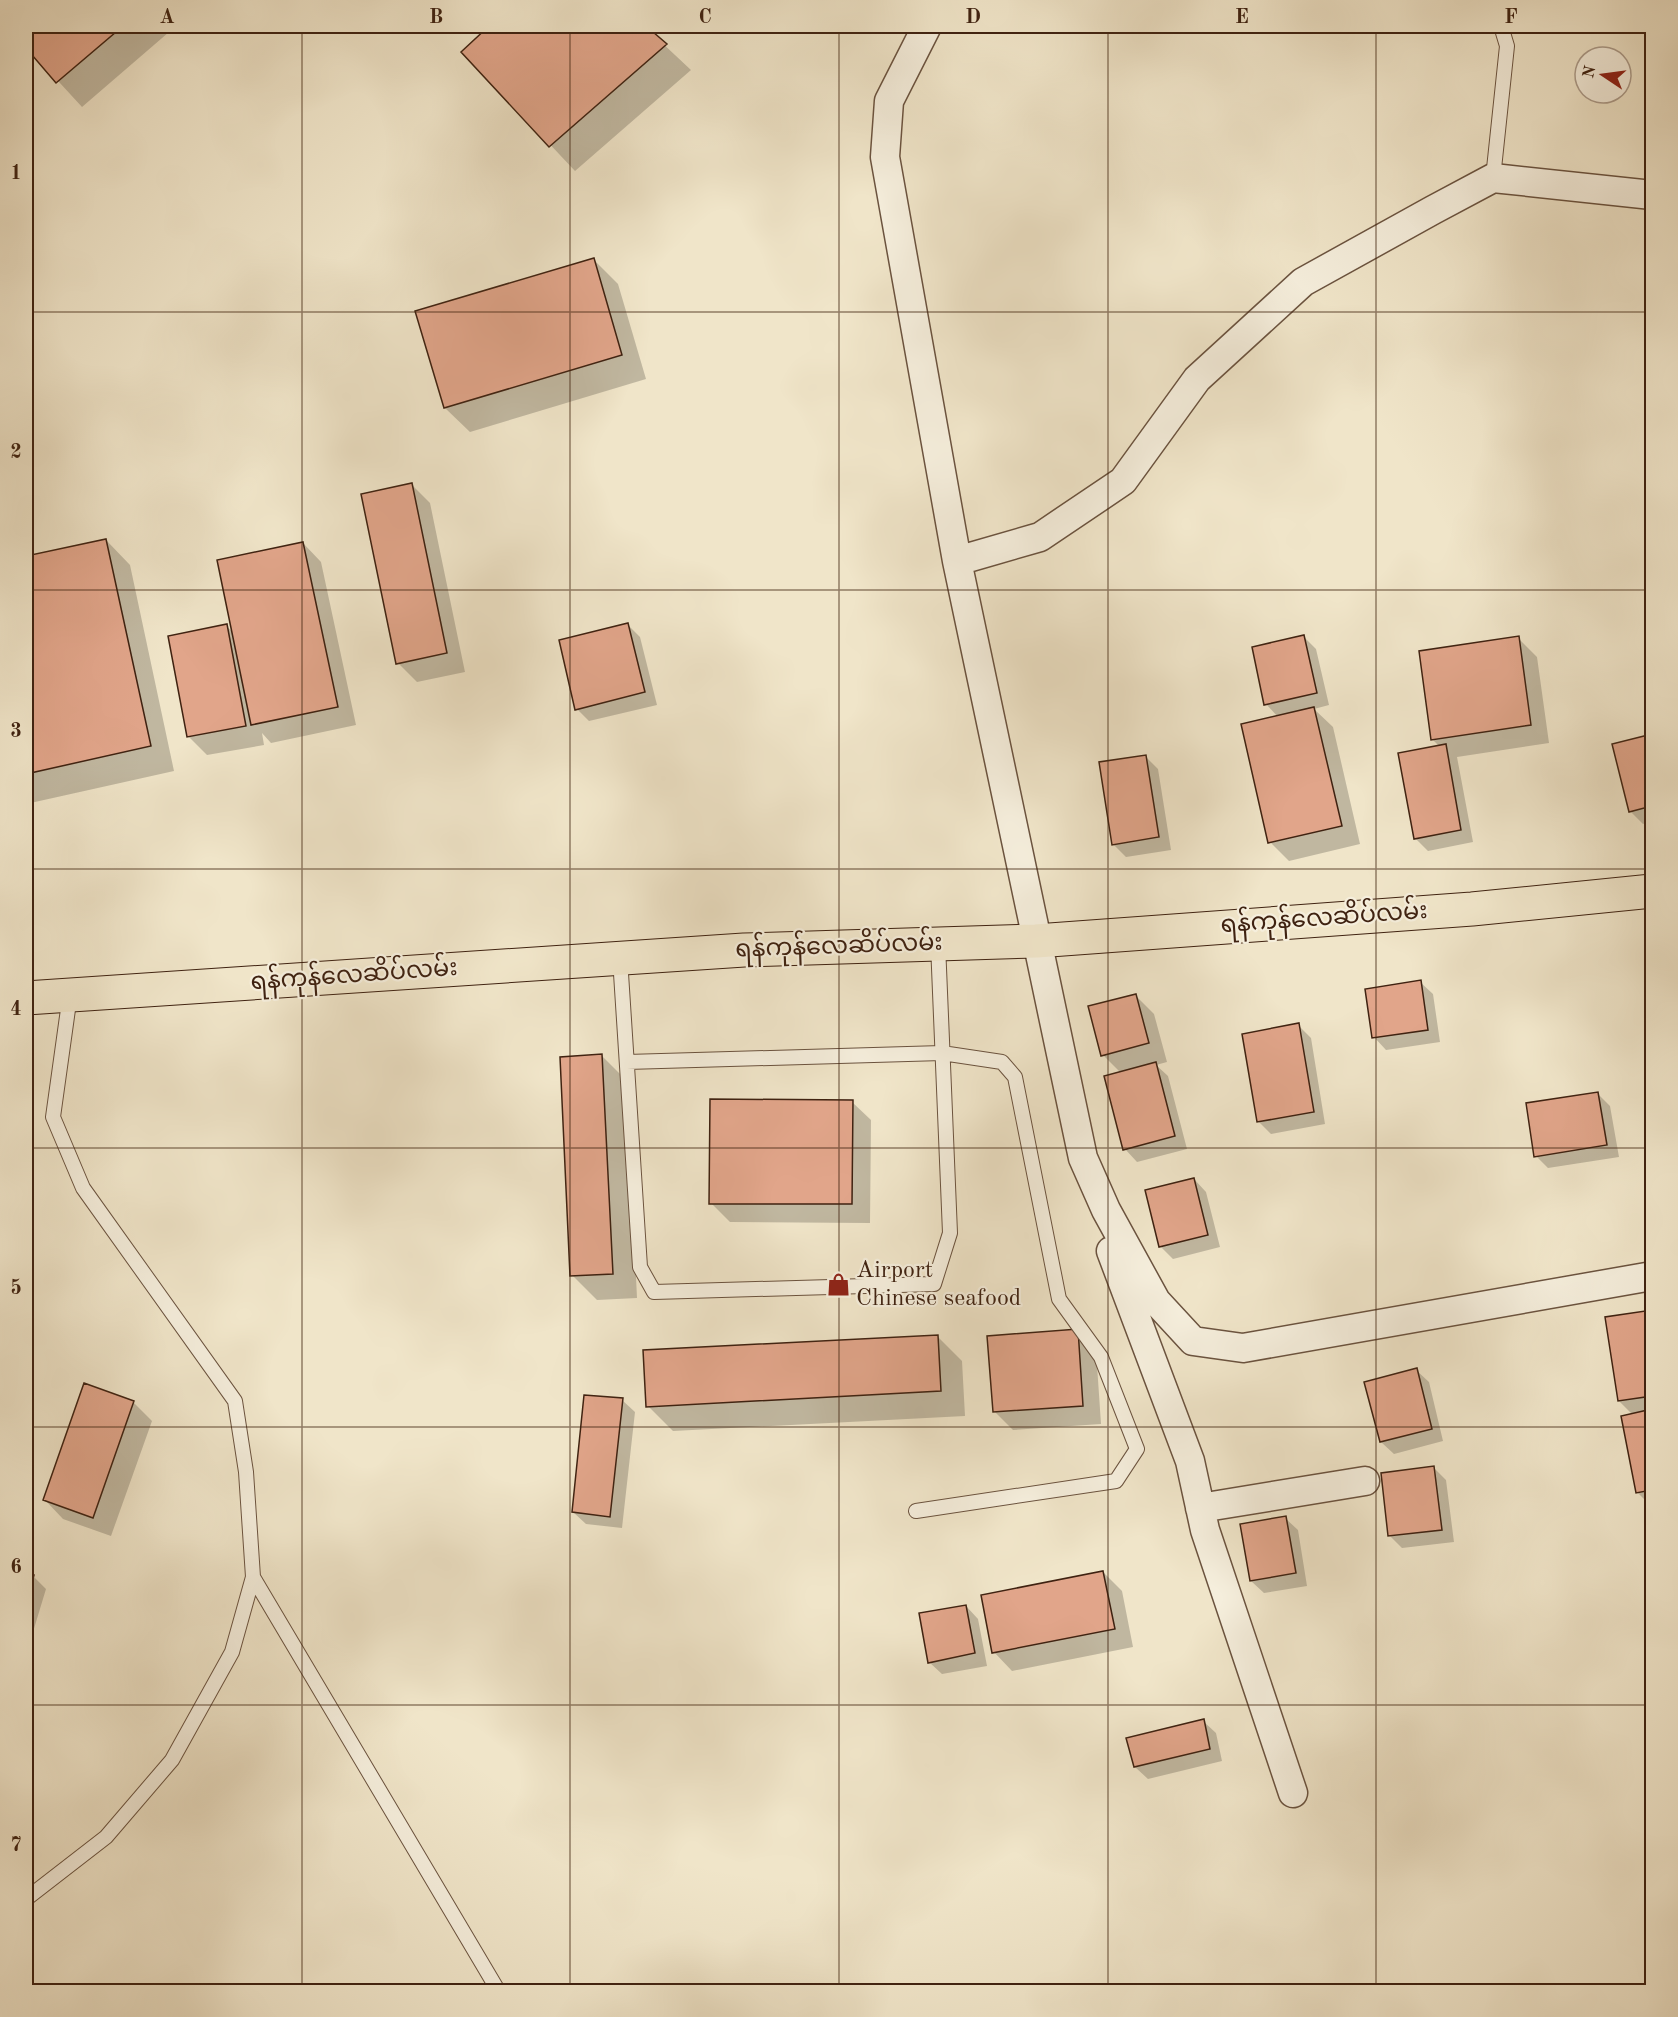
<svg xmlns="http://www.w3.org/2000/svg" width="1678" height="2017" font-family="'Old Standard TT','Noto Sans Myanmar',serif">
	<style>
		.shadow { fill: #0003 }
		.building { fill: #e1a58a; stroke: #3f2211; stroke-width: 1.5 }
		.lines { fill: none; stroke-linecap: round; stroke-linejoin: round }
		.lane-casing { stroke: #6b533f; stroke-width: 16 }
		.street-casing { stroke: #6b533f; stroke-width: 31 }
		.primary-casing { stroke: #3f2211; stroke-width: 35 }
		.lane { stroke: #f5eedc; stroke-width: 14 }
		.street { stroke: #f5eedc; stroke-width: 28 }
		.primary { stroke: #f0e5c9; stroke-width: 33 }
		.grid { fill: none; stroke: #3f2211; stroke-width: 1.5; stroke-opacity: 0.55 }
		.labels { text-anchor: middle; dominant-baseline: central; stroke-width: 4.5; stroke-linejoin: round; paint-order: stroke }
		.street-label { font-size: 24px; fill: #3f2211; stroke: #f5eedc }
		.poi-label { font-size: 24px; fill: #3f2211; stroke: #f5eedc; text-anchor: start }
		.neatline { fill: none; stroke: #3f2211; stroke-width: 2 }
		.grid-label { font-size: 20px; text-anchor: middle; font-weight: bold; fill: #3f2211 }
	</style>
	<rect width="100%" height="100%" fill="#f0e5c9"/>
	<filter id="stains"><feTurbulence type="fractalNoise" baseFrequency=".00333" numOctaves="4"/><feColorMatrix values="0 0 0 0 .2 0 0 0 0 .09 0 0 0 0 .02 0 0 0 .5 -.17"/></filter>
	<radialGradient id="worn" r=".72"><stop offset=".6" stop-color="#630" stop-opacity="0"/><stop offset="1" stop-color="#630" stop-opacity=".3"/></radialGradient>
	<path class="shadow" d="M26,26H176L82,107L26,46Z
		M491,26H644L691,70L575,171L463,52Z
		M593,259L618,284L646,379L470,432L445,408Z
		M412,485L430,503L465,672L417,682L398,663Z
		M106,540L130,565L174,771L26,804V558Z
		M303,543L321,562L356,725L271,743L262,733L264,745L207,755L188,736L226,626L234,633Z
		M628,625L640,637L657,705L589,721L577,709Z
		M1304,637L1316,649L1329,705L1314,709L1333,727L1360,844L1289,861L1270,842L1278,717L1266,704Z
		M1518,638L1537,657L1549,743L1457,757L1473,842L1428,851L1415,838L1440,747L1432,739Z
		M1652,736V821L1643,824L1630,811L1614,745Z
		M1146,757L1158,769L1171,850L1126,857L1113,844Z
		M1420,982L1433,994L1440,1042L1386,1050L1374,1037Z
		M1135,995L1154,1014L1167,1062L1156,1065L1168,1076L1187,1149L1137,1162L1125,1149L1121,1073L1103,1055Z
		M1298,1025L1311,1038L1325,1124L1271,1134L1258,1121Z
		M602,1056L627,1081L637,1298L597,1300L572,1275Z
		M1598,1094L1610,1106L1619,1157L1548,1168L1536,1156Z
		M852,1102L871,1120L870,1223L730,1222L711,1203Z
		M1194,1179L1206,1192L1220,1247L1173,1259L1160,1246Z
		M1652,1311V1505H1650L1638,1493L1633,1415L1619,1401L1607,1319Z
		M1077,1331L1096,1350L1101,1424L1013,1430L994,1411Z
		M937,1336L962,1361L965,1416L673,1431L648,1406Z
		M1416,1370L1429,1382L1443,1441L1394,1454L1381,1442Z
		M622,1400L635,1412L622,1528L586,1524L573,1512Z
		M133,1402L152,1421L111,1536L63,1519L45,1500Z
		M1434,1468L1446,1480L1454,1542L1402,1548L1390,1536Z
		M1285,1518L1298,1530L1307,1586L1264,1593L1251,1581Z
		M1103,1572L1122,1591L1133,1647L1012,1671L994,1652Z
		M26,1574L33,1576L46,1589L26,1655Z
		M966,1606L978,1619L987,1666L942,1674L929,1662Z
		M1203,1721L1216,1733L1222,1761L1148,1779L1135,1767Z"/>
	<path class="building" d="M26,26H123L56,83L26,48Z
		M489,26H646L667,44L549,147L461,52Z
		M594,258L622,355L444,408L415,311Z
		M412,483L447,653L396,664L361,494Z
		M106,539L151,746L26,774V556Z
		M303,542L338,707L251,725L217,560Z
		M628,623L645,692L575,710L559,640Z
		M227,624L246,726L187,737L168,636Z
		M1304,635L1317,693L1264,705L1252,647Z
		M1519,636L1531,725L1431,740L1419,651Z
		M1314,707L1342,826L1268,843L1241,724Z
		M1652,734V806L1629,812L1612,744Z
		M1446,744L1461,830L1414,839L1398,753Z
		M1146,755L1159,837L1112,845L1099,762Z
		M1421,980L1428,1030L1372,1038L1365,989Z
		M1136,994L1149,1043L1101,1056L1088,1006Z
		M1299,1023L1314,1112L1257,1122L1242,1034Z
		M602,1054L613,1274L570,1276L560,1057Z
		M1156,1062L1175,1136L1123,1150L1104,1076Z
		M1598,1092L1607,1145L1534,1157L1526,1103Z
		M710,1099L853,1100L852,1204H709Z
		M1194,1178L1208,1235L1159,1247L1145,1190Z
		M1652,1310V1396L1618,1401L1605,1317Z
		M1078,1329L1083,1406L993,1412L987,1336Z
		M938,1335L941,1391L646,1407L643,1350Z
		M1417,1368L1432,1429L1380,1442L1364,1382Z
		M84,1383L134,1401L93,1518L43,1500Z
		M584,1395L623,1398L610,1517L572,1512Z
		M1652,1409V1490L1636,1493L1621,1416Z
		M1434,1466L1442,1530L1388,1536L1381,1473Z
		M1286,1516L1296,1573L1250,1581L1240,1524Z
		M1103,1571L1115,1629L992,1653L981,1595Z
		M26,1572L34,1575L26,1605Z
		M966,1605L975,1653L928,1663L919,1613Z
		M1204,1719L1210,1749L1134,1767L1126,1738Z"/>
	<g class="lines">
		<defs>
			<path id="lane" d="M1493,178L1507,46L1501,26
				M620,958L640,1267L654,1292L934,1284L950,1233L938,944
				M627,1062L942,1053L1002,1062L1015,1077L1059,1299L1101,1357L1137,1449L1116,1481L916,1511
				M253,1577L499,1992
				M26,1899L106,1837L172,1760L232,1652L253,1577L246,1472L235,1401L83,1188L53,1117L70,995"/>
			<path id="street" d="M927,26L889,101L885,157L957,561L1083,1158L1106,1210L1156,1301L1193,1341L1243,1348L1652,1276
				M957,561L1040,537L1123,481L1197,379L1303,282L1433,210L1493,178L1652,195
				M1111,1251L1190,1461L1205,1530L1293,1793
				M1200,1508L1365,1481"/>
			<path id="primary" d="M26,998L744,950L1036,941L1472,909L1652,891"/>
		</defs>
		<use href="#lane" class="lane-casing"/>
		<use href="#street" class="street-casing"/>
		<use href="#primary" class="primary-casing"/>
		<use href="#lane" class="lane"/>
		<use href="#street" class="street"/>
		<use href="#primary" class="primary"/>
	</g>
	<path class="grid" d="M302,26V1992M570,26V1992M839,26V1992M1108,26V1992M1376,26V1992M26,312H1652M26,590H1652M26,869H1652M26,1148H1652M26,1427H1652M26,1705H1652"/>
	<defs>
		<symbol id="shop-bare" viewBox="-9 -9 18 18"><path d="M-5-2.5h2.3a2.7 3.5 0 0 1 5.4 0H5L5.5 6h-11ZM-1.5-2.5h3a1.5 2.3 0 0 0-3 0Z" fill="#8f2418" stroke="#f5eedc" stroke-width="2.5" paint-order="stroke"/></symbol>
	</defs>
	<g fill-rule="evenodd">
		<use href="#shop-bare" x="822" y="1268" width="33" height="33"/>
	</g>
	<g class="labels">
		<g class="street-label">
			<text transform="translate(1324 919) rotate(-4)">ရန်ကုန်လေဆိပ်လမ်း</text>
			<text transform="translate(839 947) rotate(-2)">ရန်ကုန်လေဆိပ်လမ်း</text>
			<text transform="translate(354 976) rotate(-4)">ရန်ကုန်လေဆိပ်လမ်း</text>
		</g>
		<g class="poi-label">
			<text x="856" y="1271">Airport<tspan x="856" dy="28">Chinese seafood</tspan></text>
		</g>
	</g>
	<rect width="1678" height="2017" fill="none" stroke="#f0e5c9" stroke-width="66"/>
	<g transform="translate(1603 75) rotate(283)"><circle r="28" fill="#f5eedc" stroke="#ac9c8b" stroke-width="1.5"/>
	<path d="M0-4.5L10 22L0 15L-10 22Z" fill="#8f2418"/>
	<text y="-9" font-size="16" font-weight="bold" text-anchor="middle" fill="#3f2211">N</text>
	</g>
	<rect x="33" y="33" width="1612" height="1951" class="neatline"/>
	<g class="grid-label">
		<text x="167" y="23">A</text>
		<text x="436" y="23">B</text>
		<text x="705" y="23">C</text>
		<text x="973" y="23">D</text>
		<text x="1242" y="23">E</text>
		<text x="1511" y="23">F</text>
		<text x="16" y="179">1</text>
		<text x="16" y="458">2</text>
		<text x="16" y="737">3</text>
		<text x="16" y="1015">4</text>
		<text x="16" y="1294">5</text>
		<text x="16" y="1573">6</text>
		<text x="16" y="1851">7</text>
	</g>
	<rect width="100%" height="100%" filter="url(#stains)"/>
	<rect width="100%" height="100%" fill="url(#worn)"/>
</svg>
